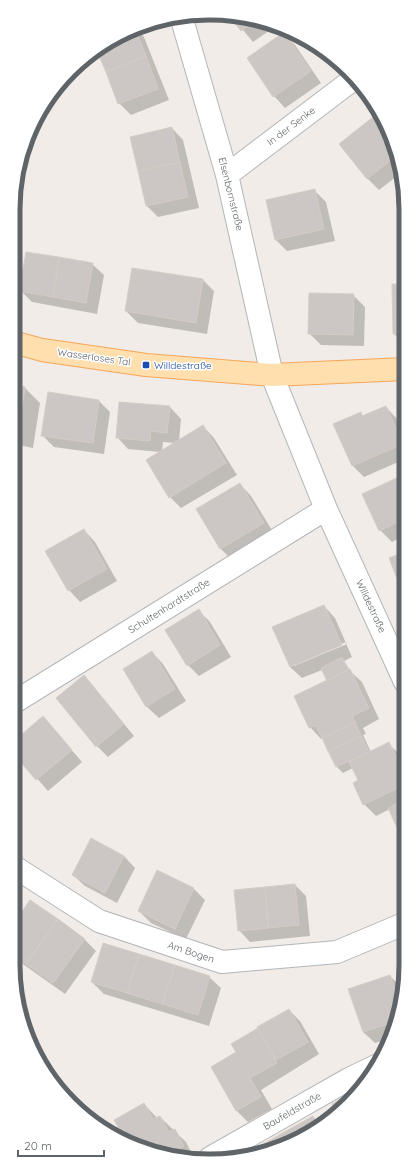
<svg xmlns="http://www.w3.org/2000/svg" width="419" height="1174" font-family="Quicksand,sans-serif">
	<style>
		.shadow { fill: #0003; fill-rule: evenodd }
		.building { fill: #ccc7c4; stroke: #d6ccc5 }
		.lines { fill: none; stroke-linecap: round; stroke-linejoin: round }
		.minor-casing { stroke: #b2b6ba; stroke-width: 24 }
		.major-casing { stroke: #f7a65a; stroke-width: 24 }
		.minor { stroke: #fff; stroke-width: 22 }
		.major { stroke: #ffdfae; stroke-width: 22 }
		.transit-dot { fill: #1a4fb4; stroke: #fff; stroke-width: 1.5 }
		.labels { text-anchor: middle; dominant-baseline: central; stroke-width: 3; stroke-linejoin: round; paint-order: stroke }
		.street-label { font-size: 10px; fill: #5e6468; stroke: #fff }
		.transit-label { font-size: 10px; fill: #164399; stroke: #fff; text-anchor: start }
		.rim { fill: none; stroke: #5e6468; stroke-width: 5 }
	</style>
	<rect width="100%" height="100%" fill="#f1ece7"/>
	<path class="shadow" d="M233,18L260,20L276,26L253,42Z
		M138,30L144,37L169,100L131,115L119,103L111,39Z
		M284,34L295,45L321,83L285,108L274,96Z
		M378,114L386,123L401,173L379,190L368,179L340,144Z
		M172,128L183,140L199,208L158,217L147,206Z
		M315,191L326,202L335,241L287,251L276,240Z
		M92,264L104,275L97,314L32,302L21,291Z
		M203,280L214,291L207,334L138,323L126,311Z
		M405,285V345L394,334Z
		M353,295L365,307L364,346L321,345L309,333Z
		M13,386L25,388L40,403L33,448L13,444Z
		M99,401L110,412L104,454L54,447L42,435Z
		M170,407L181,419L179,441L203,426L214,438L237,475L181,508L170,497L160,452L128,449L117,437ZM163,442L174,443L162,451Z
		M386,407L397,419L405,436V459L364,477L353,466L335,425L360,413L364,417Z
		M399,479L405,484V535L392,542L380,530Z
		M240,484L251,496L275,535L232,560L221,549L198,509Z
		M84,530L95,542L117,581L80,602L69,590Z
		M324,606L335,618L352,657L344,661L351,672L362,682L379,719L363,728L366,734L363,735L371,752L389,744L400,755L406,767V843L390,809L376,816L364,804L359,781L353,768L343,773L337,767L323,738L321,739L310,727L328,681L322,670L302,678L290,667L273,628ZM346,642L347,644L294,666V664Z
		M199,611L210,622L231,657L199,676L188,665Z
		M152,652L163,664L186,701L159,718L147,707L124,669Z
		M84,676L134,736L108,757L97,746Z
		M43,717L82,762L48,791L13,751V743Z
		M124,856L135,868L117,903L85,886L73,875Z
		M295,885L306,896L310,936L250,942L239,930Z
		M194,889L205,900L186,939L151,923L139,911Z
		M13,926L84,939L96,951L65,994L13,957Z
		M390,976L401,987L403,991L399,1015L389,1039L375,1043L363,1032Z
		M209,977L221,988L209,1026L104,994L92,982Z
		M289,1010L300,1021L319,1054L261,1090L272,1109L248,1122L237,1111L212,1067L237,1053Z
		M144,1104L157,1118L160,1117L186,1142L194,1158L184,1159L122,1141V1132Z
		M313,1117L321,1126L319,1128L260,1154L248,1155Z"/>
	<path class="building" d="M231,18L258,19L241,31Z
		M136,31L146,56L106,72L97,51L111,39Z
		M284,32L311,71L273,97L247,58Z
		M146,56L158,89L118,104L106,72Z
		M378,113L386,123L396,156L367,179L339,144Z
		M172,127L180,162L138,171L130,137Z
		M180,162L188,197L146,206L138,171Z
		M315,189L324,229L275,240L266,200Z
		M26,252L59,257L53,297L19,291Z
		M59,257L93,263L86,303L53,297Z
		M132,268L203,279L196,323L125,311Z
		M392,284H405V334H393Z
		M309,293L354,294L353,335L308,334Z
		M13,385L25,387L18,433L13,432Z
		M48,392L99,400L93,443L41,436Z
		M119,402L170,406L167,433L151,431L150,441L116,438Z
		M386,406L403,444L352,466L333,424L361,412L362,416Z
		M203,425L226,463L169,498L146,460Z
		M399,477L405,490V519L379,531L362,494Z
		M240,483L264,523L220,549L196,509Z
		M84,529L107,569L68,591L45,551Z
		M405,552V593L403,594L389,558Z
		M324,605L342,645L290,667L272,627Z
		M199,609L220,645L187,666L165,630Z
		M152,651L175,689L146,707L123,669Z
		M342,657L348,670L327,681L321,668Z
		M350,669L369,708L352,716L355,722L322,738L315,725L309,728L294,696Z
		M84,675L124,724L96,747L56,698Z
		M43,716L72,750L36,780L13,753V742Z
		M355,722L361,736L328,751L322,738Z
		M361,736L369,752L336,767L328,751Z
		M389,742L406,777V784L363,805L353,783L358,780L349,762Z
		M406,799V812L393,819L388,808Z
		M406,812V846L393,819Z
		M91,838L124,856L105,893L72,875Z
		M157,870L194,888L175,929L138,911Z
		M295,884L299,925L268,928L265,887Z
		M265,887L268,928L238,931L234,890Z
		M30,900L58,919L26,964L13,955V925Z
		M58,919L85,939L53,983L26,964Z
		M103,943L139,954L127,993L91,982Z
		M139,954L175,965L162,1004L127,993Z
		M175,965L210,976L198,1015L162,1004Z
		M390,975L401,1006L397,1021L363,1032L348,989Z
		M289,1009L308,1042L276,1060L257,1027Z
		M258,1028L277,1063L250,1078L261,1097L236,1111L211,1067L236,1052L231,1044Z
		M355,1092L336,1111L332,1104Z
		M144,1103L153,1119L160,1116L169,1132L175,1129L184,1146L168,1154L159,1152L153,1141L143,1147L122,1141L115,1135L121,1132L114,1120Z
		M313,1116L319,1128L284,1144L279,1135Z
		M279,1135L284,1144L260,1154L247,1155L246,1154Z"/>
	<g class="lines">
		<defs>
			<path id="minor" d="M181,16L227,175L272,375L326,509L405,682
				M227,175L355,78
				M13,703L326,509
				M13,866L99,921L222,962L337,952L406,923
				M210,1158L349,1079L376,1066"/>
			<path id="major" d="M13,342L42,350L146,365L272,375L405,369"/>
		</defs>
		<use href="#minor" class="minor-casing"/>
		<use href="#major" class="major-casing"/>
		<use href="#minor" class="minor"/>
		<use href="#major" class="major"/>
	</g>
	<rect class="transit-dot" x="142" y="361" width="8" height="8" rx="2"/>
	<g class="labels">
		<g class="street-label">
			<text transform="translate(291 126) rotate(-37)">In der Senke</text>
			<text transform="translate(231 194) rotate(76)">Elsenbornstraße</text>
			<text transform="translate(94 357) rotate(8)">Wasserloses Tal</text>
			<text transform="translate(169 606) rotate(-32)">Schultenhardtstraße</text>
			<text transform="translate(371 606) rotate(65)">Willdestraße</text>
			<text transform="translate(191 952) rotate(18)">Am Bogen</text>
			<text transform="translate(292 1111) rotate(-30)">Baufeldstraße</text>
		</g>
		<g class="transit-label">
			<text x="154" y="365">Willdestraße</text>
		</g>
	</g>
	<path d="M0 0H419V1174H0ZM209 20H210A189 189 0 0 1 399 209V965A189 189 0 0 1 210 1154H209A189 189 0 0 1 20 965V209A189 189 0 0 1 209 20Z" fill="#fff" fill-rule="evenodd"/>
	<path class="rim" d="M209 20H210A189 189 0 0 1 399 209V965A189 189 0 0 1 210 1154H209A189 189 0 0 1 20 965V209A189 189 0 0 1 209 20Z"/>
	<path d="M18 1150v6h86v-6" fill="none" stroke="#5e6468" stroke-width="2"/>
	<text x="24" y="1150" font-size="12" fill="#5e6468" stroke="#ffffff" stroke-width="3" paint-order="stroke">20 m</text>
</svg>
